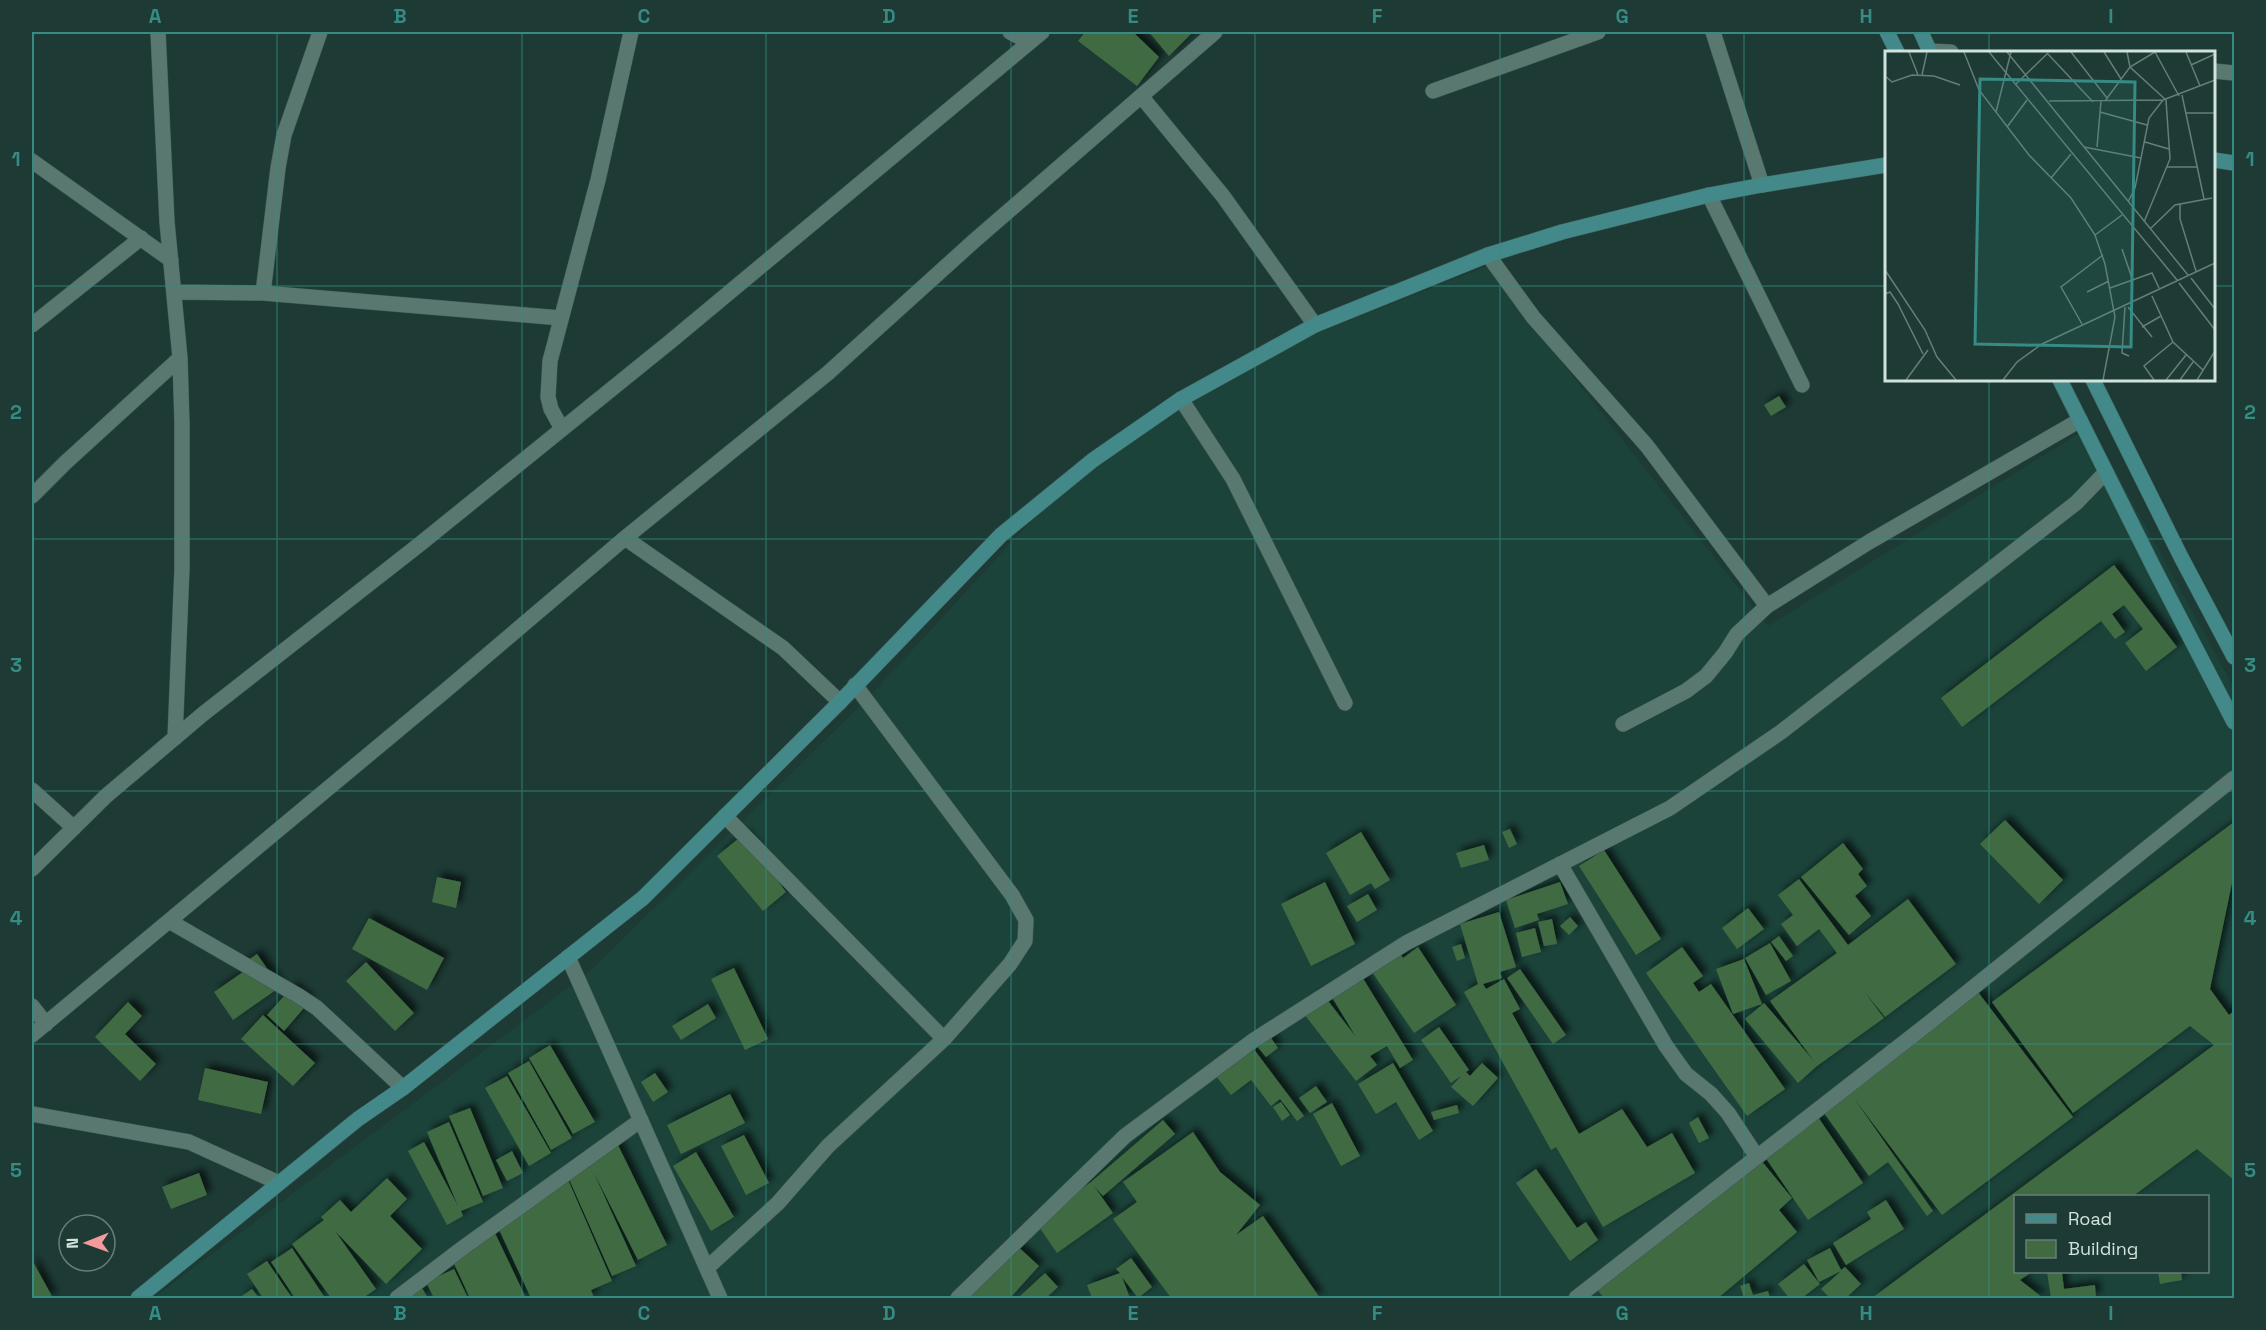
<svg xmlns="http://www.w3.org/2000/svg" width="2266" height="1330" font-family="'Space Grotesk',sans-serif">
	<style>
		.built { fill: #1b433a; fill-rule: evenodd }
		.building { fill: #416a43; filter: url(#shadow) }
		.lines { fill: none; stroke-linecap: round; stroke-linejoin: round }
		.pedestrian-casing { stroke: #3d5752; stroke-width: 16 }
		.minor-casing { stroke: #3d5752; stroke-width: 16 }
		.secondary-casing { stroke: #3d5752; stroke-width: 16 }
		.pedestrian { stroke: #597870; stroke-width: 15 }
		.minor { stroke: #597870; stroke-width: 15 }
		.secondary { stroke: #43898a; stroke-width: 15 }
		.grid { fill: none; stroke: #368c84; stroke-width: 1.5; stroke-opacity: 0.55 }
		.inset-road { fill: none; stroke: #657e78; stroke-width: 1.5 }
		.view { fill: #368c84; fill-opacity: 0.15; stroke: #368c84; stroke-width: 3 }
		.inset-edge { fill: none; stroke: #d2e3de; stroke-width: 3 }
		.neatline { fill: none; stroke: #368c84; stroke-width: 2 }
		.grid-label { font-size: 20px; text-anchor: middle; font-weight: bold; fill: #368c84 }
	</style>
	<defs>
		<filter id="shadow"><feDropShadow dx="5" dy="-5" stdDeviation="3" flood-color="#0009"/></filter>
	</defs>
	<rect width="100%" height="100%" fill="#1d3a34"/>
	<path class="built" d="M1487,266L1768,626L2091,426L2234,688V1298H153L589,972L871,695L1065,484L1254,358ZM2016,1196H2208V1272H2016Z"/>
	<path class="building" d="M1085,32H1133L1159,57L1137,86L1078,41Z
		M1149,32H1191L1192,33L1169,56Z
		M1779,396L1786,407L1771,416L1764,405Z
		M2114,565L2177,647L2146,671L2125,643L2143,629L2124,605L2112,614L2125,632L2115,639L2101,621L1962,727L1941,698Z
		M2005,820L2063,880L2039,904L1980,844Z
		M2234,822V873L2210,989L2229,1015L2234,1011V1180L2197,1149L2133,1196H2016V1272H2032L2020,1280L2043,1298H1872L2214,1045L2190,1026L2073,1113L1992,1002Z
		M1510,829L1517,844L1509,848L1502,832Z
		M1361,832L1390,880L1375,889L1371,883L1350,895L1326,853Z
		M744,834L786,892L763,911L717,856Z
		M1843,843L1863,869L1858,874L1867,886L1855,896L1871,916L1849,935L1801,877Z
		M1484,845L1489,860L1461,868L1456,853Z
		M1604,850L1661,939L1636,955L1579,866Z
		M437,877L461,882L456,908L432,902Z
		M1799,879L1848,945L1908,899L1956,964L1885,1017L1863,990L1884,1018L1817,1066L1798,1083L1745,1019L1764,1003L1814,1061L1770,1001L1837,953L1819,929L1797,946L1781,924L1793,915L1778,895Z
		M1325,882L1355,944L1311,966L1281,904Z
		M1560,882L1568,904L1537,914L1539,920L1515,928L1506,900Z
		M1368,894L1377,910L1357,922L1347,906Z
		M1748,908L1764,929L1737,949L1722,928Z
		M1499,912L1516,967L1500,972L1502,978L1483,984L1486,989L1504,979L1520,1009L1512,1013L1579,1134L1622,1109L1647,1147L1672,1133L1695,1173L1603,1227L1556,1147L1551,1150L1464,992L1478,984L1460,924Z
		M1570,917L1578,926L1569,935L1560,926Z
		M369,918L444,958L427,990L352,949Z
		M1552,919L1557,944L1544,946L1538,922Z
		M1535,928L1541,952L1522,957L1516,933Z
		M1779,936L1793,956L1786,961L1771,942Z
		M1770,943L1791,981L1766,995L1745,958Z
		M1461,944L1465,958L1457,961L1452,947Z
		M1418,947L1456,1005L1414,1033L1370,969L1398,950L1403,958Z
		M1682,947L1703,976L1693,983L1699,992L1711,984L1785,1089L1747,1116L1646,973Z
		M257,954L280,987L233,1020L214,992L243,972L239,966Z
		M1744,959L1762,1004L1733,1014L1716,969Z
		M366,962L414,1013L395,1031L346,981Z
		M734,968L768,1039L745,1050L711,979Z
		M1520,969L1566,1035L1553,1044L1507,978Z
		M1361,975L1413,1060L1400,1068L1387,1046L1370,1056L1377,1065L1356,1081L1301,1010L1322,993L1356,1037L1330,994Z
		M293,986L310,1001L284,1031L267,1015Z
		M1978,992L2073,1117L1942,1215L1853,1097L1933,1211L1927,1216L1888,1162L1869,1176L1822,1110Z
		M128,1002L142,1016L125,1034L156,1064L140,1081L95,1037Z
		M708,1004L716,1018L681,1040L672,1026Z
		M263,1015L315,1063L293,1086L241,1039Z
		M1439,1027L1469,1070L1466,1072L1470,1076L1482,1063L1498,1078L1473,1106L1451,1087L1461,1076L1451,1083L1421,1040Z
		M1269,1035L1278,1048L1266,1057L1256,1045Z
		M550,1045L595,1122L573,1134L529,1058Z
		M1253,1048L1304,1116L1297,1121L1280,1099L1271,1106L1251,1080L1231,1095L1216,1076Z
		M529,1061L572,1138L551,1150L508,1073Z
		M1393,1063L1433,1131L1419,1140L1396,1102L1376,1114L1358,1084Z
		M205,1068L268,1082L261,1114L198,1100Z
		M655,1073L668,1092L653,1102L641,1082Z
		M507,1076L551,1153L529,1166L485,1088Z
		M1316,1086L1327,1102L1310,1113L1299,1098Z
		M730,1094L745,1123L681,1154L667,1125Z
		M1281,1102L1290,1115L1282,1121L1273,1107Z
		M1332,1103L1360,1156L1341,1166L1313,1114Z
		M1457,1105L1459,1113L1434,1120L1431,1112Z
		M470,1108L503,1188L483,1196L449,1116Z
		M1698,1117L1709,1138L1699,1143L1689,1123Z
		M1818,1117L1863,1183L1808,1220L1763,1154Z
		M1163,1120L1175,1134L1103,1196L1094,1186L1113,1213L1057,1253L1035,1221L1091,1182Z
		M449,1122L483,1202L461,1211L463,1216L447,1225L408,1151L424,1142L458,1206L427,1132Z
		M1193,1132L1220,1172L1260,1205L1236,1235L1263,1216L1320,1298H1171L1113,1219L1137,1202L1123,1182Z
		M744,1135L769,1183L746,1195L721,1146Z
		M616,1141L667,1245L638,1260L593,1171L636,1266L612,1276L565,1170Z
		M512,1151L523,1173L507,1181L496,1160Z
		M696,1152L734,1217L711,1231L673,1166Z
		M1760,1159L1792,1198L1779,1210L1797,1232L1718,1298H1604L1595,1287Z
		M1536,1169L1577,1228L1586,1222L1598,1240L1570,1261L1516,1183Z
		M199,1173L207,1195L171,1209L162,1187Z
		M566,1175L612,1281L591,1290L594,1298H531L496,1223Z
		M387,1178L407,1199L390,1216L422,1249L386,1284L335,1231L376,1289L363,1298H331L292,1244L324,1220L321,1217L340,1200L351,1212Z
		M1886,1200L1904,1229L1846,1265L1833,1243L1871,1219L1867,1212Z
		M495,1233L526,1298H470L450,1255Z
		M1013,1242L1039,1266L1010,1298H962Z
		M292,1248L325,1298H295L271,1262Z
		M1830,1248L1841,1270L1845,1267L1861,1284L1846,1298H1830L1821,1289L1841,1271L1819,1282L1807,1260Z
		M1131,1258L1152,1287L1138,1298L1122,1277L1130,1298H1092L1087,1285L1120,1273L1116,1269Z
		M32,1260L53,1298H32Z
		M267,1261L292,1298H263L247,1274Z
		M1804,1264L1820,1284L1802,1298H1789L1778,1284Z
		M454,1269L468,1298H434L426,1282Z
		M2047,1272H2062L2064,1289L2095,1285L2096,1298H2051Z
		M2158,1272H2181L2182,1280L2160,1284Z
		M1045,1273L1058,1287L1046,1298H1018Z
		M1749,1283L1753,1295L1768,1291L1770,1298H1744L1740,1286Z
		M422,1288L428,1298H405Z
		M252,1289L259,1298H239Z"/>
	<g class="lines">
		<defs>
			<path id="pedestrian" d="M1181,399L1233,479L1345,703
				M1623,724L1686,691L1706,676L1725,653L1737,634L1767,606
				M725,816L944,1039
				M1560,864L1666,1046L1686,1074L1711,1094L1728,1113L1757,1157
				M568,957L720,1298
				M707,1268L778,1203L828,1146L944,1039L1010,964L1025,941L1026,920L1012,895L855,685
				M397,1298L464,1247L641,1120
				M958,1298L1125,1136L1254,1040L1406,943L1670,808L1781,732L2076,503L2106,472
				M1576,1298L1929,1023L2234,778"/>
			<path id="minor" d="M158,32L167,222L180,358L182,424V568L175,738
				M1010,32L1029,42
				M1713,32L1762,185
				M1929,51L1951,52
				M2214,71L2234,73
				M1433,91L1598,32
				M1141,96L1223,196L1315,325
				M32,161L171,260
				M1709,195L1802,385
				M1488,255L1533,317L1647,446L1767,606L1869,542L2080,420
				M174,292L263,293L561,318
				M263,293L278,168L284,135L320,32
				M32,325L141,238
				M562,429L551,409L548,397L550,361L598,180L631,32
				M32,496L65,463L180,358
				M625,538L783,648L840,702
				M32,790L74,828
				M32,869L106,796L203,714L420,544L671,341L1042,32
				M169,921L299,996L317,1008L403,1088
				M32,1006L46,1024
				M32,1035L445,691L625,538L828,373L974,241L1215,32
				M32,1114L189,1142L279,1183"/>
			<path id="secondary" d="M1887,32L1897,52
				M1921,32L1930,52
				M2214,160L2234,163
				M2060,380L2154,568L2234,722
				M2093,380L2181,557L2234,657
				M138,1298L358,1119L403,1088L643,898L840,702L1001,535L1093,460L1181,399L1315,325L1488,255L1562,232L1709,195L1762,185L1886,165"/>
		</defs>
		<use href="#pedestrian" class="pedestrian-casing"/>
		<use href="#minor" class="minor-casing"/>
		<use href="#secondary" class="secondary-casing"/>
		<use href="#pedestrian" class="pedestrian"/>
		<use href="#minor" class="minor"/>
		<use href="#secondary" class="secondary"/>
	</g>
	<path class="grid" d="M277,32V1298M522,32V1298M766,32V1298M1011,32V1298M1255,32V1298M1500,32V1298M1744,32V1298M1989,32V52M32,286H1886M2214,286H2234M1989,380V1298M32,539H2234M32,791H2234M32,1044H2234"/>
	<g transform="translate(1885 51)">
		<rect width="330" height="330" fill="#1d3a34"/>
		<path class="inset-road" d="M24,1L33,24M79,1L94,39L144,104L186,147L210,184L220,213L230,266L218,329M104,1L292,229M122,1L303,224M186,1L222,47M219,1L236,28M242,1L245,16L281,49L285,108L259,171M270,1L294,45M301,1L315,35M162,2L208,51M306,14L330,3M37,24L42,1M0,25L7,31L27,24L49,25L75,34M130,34L163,2M297,44L319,148M164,50L278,49L330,29M220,50L245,16L270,1M111,61L126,1M215,61L262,74M301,62H330M122,76L142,49M260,91L284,98M199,96L256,107M212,96L216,50M282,116H312M166,127L186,103M243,151L250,137L264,67L278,49M295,153V168L311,220M265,178L290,154L327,147M210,184L237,164M237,198L248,230M330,212V102M0,219L40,279L52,306L71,329M306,227L330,258M294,232L330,279M225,237L267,222L274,237M202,241L224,230M0,243L5,241L13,253L38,303M267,245L288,291L318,319M240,256L237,302L244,305M243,256L267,286M197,273L176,236L218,204M257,276L276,265M21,329L43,299M118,329L132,311L157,293L330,212M269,329L259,315L288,291M281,329L301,304M295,329L308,311M312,329L330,300"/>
		<path class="view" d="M95,28L250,31L246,296L90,293Z"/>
		<rect width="330" height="330" class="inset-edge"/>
	</g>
	<rect width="2266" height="1330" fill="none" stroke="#1d3a34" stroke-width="66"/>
	<rect x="2014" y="1195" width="195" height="78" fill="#1d3a34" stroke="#657e78" stroke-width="1.5"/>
	<rect x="2026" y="1214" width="30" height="9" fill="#43898a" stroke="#657e78" stroke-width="1.5"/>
	<text x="2068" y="1225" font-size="18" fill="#d2e3de">Road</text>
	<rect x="2026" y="1240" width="30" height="18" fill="#416a43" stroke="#657e78" stroke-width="1.5"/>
	<text x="2068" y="1255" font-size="18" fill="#d2e3de">Building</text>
	<g transform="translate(87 1243) rotate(269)"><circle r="28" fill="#1d3a34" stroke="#657e78" stroke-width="1.5"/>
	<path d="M0-4.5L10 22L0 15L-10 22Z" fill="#f49a9f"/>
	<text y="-9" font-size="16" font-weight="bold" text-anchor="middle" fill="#d2e3de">N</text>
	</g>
	<rect x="33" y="33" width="2200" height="1264" class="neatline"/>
	<g class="grid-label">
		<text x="155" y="23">A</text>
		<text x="400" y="23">B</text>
		<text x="644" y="23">C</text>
		<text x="889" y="23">D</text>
		<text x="1133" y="23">E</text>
		<text x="1377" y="23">F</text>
		<text x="1622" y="23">G</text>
		<text x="1866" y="23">H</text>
		<text x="2111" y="23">I</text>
		<text x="16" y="166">1</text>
		<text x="2250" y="166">1</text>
		<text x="16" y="419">2</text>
		<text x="2250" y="419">2</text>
		<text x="16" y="672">3</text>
		<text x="2250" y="672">3</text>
		<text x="16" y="925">4</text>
		<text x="2250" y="925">4</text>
		<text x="16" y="1177">5</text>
		<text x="2250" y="1177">5</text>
		<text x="155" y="1320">A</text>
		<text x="400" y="1320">B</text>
		<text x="644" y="1320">C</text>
		<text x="889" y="1320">D</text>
		<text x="1133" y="1320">E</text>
		<text x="1377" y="1320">F</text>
		<text x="1622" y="1320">G</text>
		<text x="1866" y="1320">H</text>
		<text x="2111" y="1320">I</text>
	</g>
</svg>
